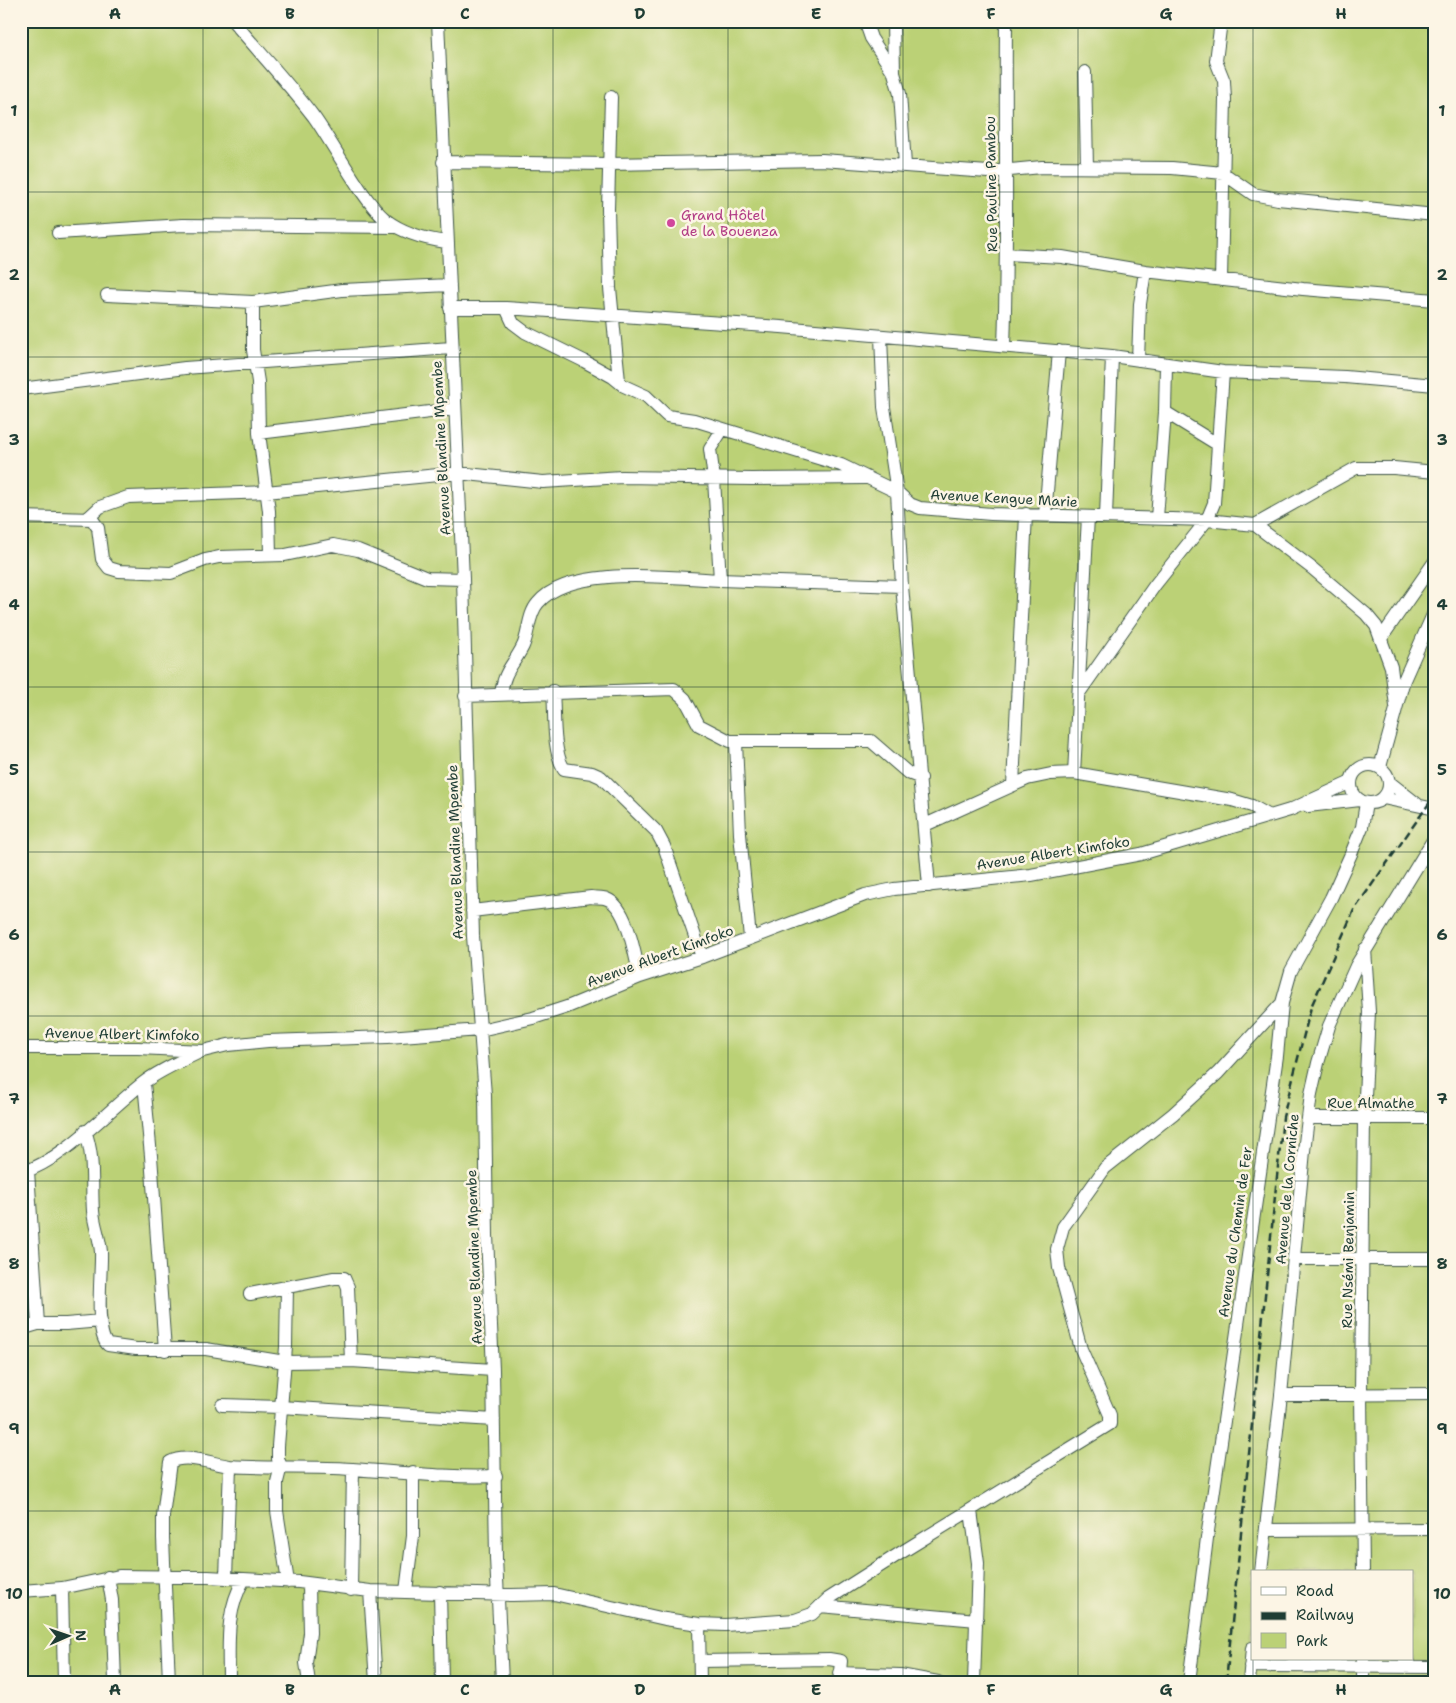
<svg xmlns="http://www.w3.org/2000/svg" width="1456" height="1703" font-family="'Shantell Sans',sans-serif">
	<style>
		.green { fill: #bbd176; stroke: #6d8755; fill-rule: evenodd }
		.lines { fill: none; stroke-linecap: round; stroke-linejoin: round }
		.minor-casing { stroke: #3f5548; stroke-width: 14 }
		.minor { stroke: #fff; stroke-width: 12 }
		.rail { stroke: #1f3d34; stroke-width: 2.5; stroke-dasharray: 8 4; stroke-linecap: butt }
		.grid { fill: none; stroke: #1f3d34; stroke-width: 1; stroke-opacity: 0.55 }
		.hotel-dot { fill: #d1479c; stroke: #fcf5e5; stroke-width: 2 }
		.labels { text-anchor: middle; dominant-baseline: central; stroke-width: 5; stroke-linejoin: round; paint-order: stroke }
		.street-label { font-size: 14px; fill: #1f3d34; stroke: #fcf5e5 }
		.hotel-label { font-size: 14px; fill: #b23c85; stroke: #fcf5e5; text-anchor: start }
		.neatline { fill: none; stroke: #1f3d34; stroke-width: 2 }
		.grid-label { font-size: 16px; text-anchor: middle; font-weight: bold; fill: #1f3d34 }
	</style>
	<rect width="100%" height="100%" fill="#fcf5e5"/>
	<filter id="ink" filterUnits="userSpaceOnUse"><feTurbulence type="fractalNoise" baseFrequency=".02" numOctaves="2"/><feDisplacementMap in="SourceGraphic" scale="10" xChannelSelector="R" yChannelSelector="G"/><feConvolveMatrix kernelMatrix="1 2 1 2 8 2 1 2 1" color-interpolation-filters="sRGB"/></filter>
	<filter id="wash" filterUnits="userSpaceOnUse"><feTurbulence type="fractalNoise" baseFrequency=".0096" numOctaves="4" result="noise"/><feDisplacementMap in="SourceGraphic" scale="20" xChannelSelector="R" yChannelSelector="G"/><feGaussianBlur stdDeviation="1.12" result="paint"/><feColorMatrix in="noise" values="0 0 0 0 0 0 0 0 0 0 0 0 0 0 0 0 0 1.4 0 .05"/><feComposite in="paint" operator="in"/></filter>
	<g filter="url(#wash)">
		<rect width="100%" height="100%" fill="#f3dbbb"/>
		<path class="green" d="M21,21H1435V1682H21ZM1252,1572H1412V1659H1252Z"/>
	</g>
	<g filter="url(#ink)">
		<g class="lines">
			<defs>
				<path id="minor" d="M233,21C260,53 289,84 314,117C334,145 362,200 386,220C403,233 425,239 446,242
					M438,21L463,579L473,936L485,1095L487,1235L493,1370L496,1558L502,1682
					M865,21L871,38L894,73
					M893,21L894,73L900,94L905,165
					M1221,21L1216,61L1224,81L1225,99L1221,280
					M1085,72L1087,167
					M611,97L608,209L610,288L619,381
					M443,162L610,164L822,160L988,172L1042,167L1172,168L1223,173L1253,194L1278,199L1435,215
					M58,233L183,225L396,227
					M1007,254L1062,257L1145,271L1303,289L1435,300
					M107,295L253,302L342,290L450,285
					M253,302V350L258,382L259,433L269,511L270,555
					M450,308H506L781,327L1112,356L1223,372L1345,377L1435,385
					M506,308L513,323L525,332L584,361L613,377L624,386L646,396L667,416L694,420L841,465L897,492L910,504L920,508L991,514L1207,520L1255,525L1313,569L1366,614L1376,626L1391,667L1396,706
					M881,337L884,407L897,492L902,586L929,886
					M1004,346C1008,238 1005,130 1006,21
					M1138,360L1140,304L1145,271
					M21,389L185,368L451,348
					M1165,412L1217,444
					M722,430L710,449L714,479L720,580L902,586
					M259,433L454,409
					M1045,515L1059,351
					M21,517L92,519L98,528L102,559L109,568L119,571L171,573L205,560L219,557L285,555L333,545L358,550L427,578L463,579
					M1106,517L1112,356
					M88,518L100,507L128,497L266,492L458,473L543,482L622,477L752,479L866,478
					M1157,518L1165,412L1166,365
					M1255,525L1356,468H1394L1435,472
					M1382,637L1435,561
					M553,691C555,714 552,750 564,769L592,773L601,777L656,831L664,846L702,957
					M1079,693L1155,585L1207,520L1214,503L1223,372
					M501,694C504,670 513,666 523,646C529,633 528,614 538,603C570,564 674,578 720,580
					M465,696L674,689L685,699L699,725L730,741H871L908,773L921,778
					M736,742L740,834L750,938
					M1351 784a19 19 0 1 1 38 0a19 19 0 1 1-38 0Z
					M1380,767L1404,680L1435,610
					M1074,773L1088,517
					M1389,782L1417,804
					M1013,785L1026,514
					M1383,798L1435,809
					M1308,806L1360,800
					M925,825L1027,779L1051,774L1074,773L1232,800L1252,806L1270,816
					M472,911L591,897C596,898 603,897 607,899C628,907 635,957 640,977
					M21,1048H138L203,1051L228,1045L268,1041L388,1037L480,1030L533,1018L567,1007L640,977L702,957L865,895L894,889L1031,875L1141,854L1290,810L1351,782
					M144,1083L151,1156L165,1350
					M1308,1118H1435
					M85,1131C95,1157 91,1184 93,1211C94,1225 100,1238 101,1252C102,1271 94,1333 108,1345L136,1349H206L285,1362L351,1361L493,1370
					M28,1171L38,1324
					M21,1173C64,1160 108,1110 143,1083C160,1070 181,1061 200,1052
					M1295,1259H1435
					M287,1287L286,1347L278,1446V1459L281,1466L277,1482V1511L288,1582
					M250,1294L334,1278H344L348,1287L351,1361
					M21,1329L38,1324H66L101,1321
					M1281,1395L1435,1394
					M222,1405L281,1407L494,1420
					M971,1511L978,1563L974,1682
					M1266,1530L1435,1529
					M1261,1572L1281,1395L1304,1151L1311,1094L1318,1063L1329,1026L1356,966L1435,837
					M1363,1572L1361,1393L1364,1118L1369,1012L1365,949
					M108,1577L112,1600L115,1682
					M226,1578L230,1466
					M62,1588L64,1682
					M351,1590L353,1469
					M21,1591L62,1588L119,1576L208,1577L299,1582L370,1591L512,1595L554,1594L665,1619L699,1624L725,1625L795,1620L812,1614L828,1599L902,1552L1110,1424V1415L1081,1349L1059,1268L1057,1249L1063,1227L1105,1168L1173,1114L1218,1073L1282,1003
					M370,1591L376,1682
					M406,1591L413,1536V1472
					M440,1592L442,1682
					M820,1606L977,1620
					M699,1624L700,1682
					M700,1661L829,1659L841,1661L839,1682
					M1250,1666L1435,1667
					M839,1673L900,1675L938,1682
					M169,1682L163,1538V1516L170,1462C187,1453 212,1464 230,1466C270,1469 311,1466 352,1469C400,1472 448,1478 496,1476
					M229,1682C229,1643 225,1613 244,1579
					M309,1682L306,1663L310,1633L309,1584
					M1189,1682L1207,1538L1277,1056L1282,1003L1291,971L1331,898L1351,854L1362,827L1366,803
					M1249,1682L1252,1648
					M1363,1682V1659"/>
			</defs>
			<use href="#minor" class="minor-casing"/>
			<use href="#minor" class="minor"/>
			<path class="rail" d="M1226,1682L1283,1117L1311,1007L1354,910L1435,795"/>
		</g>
	</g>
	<path class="grid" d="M203,21V1682M378,21V1682M553,21V1682M728,21V1682M903,21V1682M1078,21V1682M1253,21V1572M21,192H1435M21,357H1435M21,522H1435M21,687H1435M21,852H1435M21,1016H1435M21,1181H1435M21,1346H1435M21,1511H1435M1253,1659V1682"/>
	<circle class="hotel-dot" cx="671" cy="223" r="5"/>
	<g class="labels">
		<g class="street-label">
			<text transform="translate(991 184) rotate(-91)">Rue Pauline Pambou</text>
			<text transform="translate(441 448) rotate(-93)">Avenue Blandine Mpembe</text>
			<text transform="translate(1004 498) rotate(3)">Avenue Kengue Marie</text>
			<text transform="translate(455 852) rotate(-92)">Avenue Blandine Mpembe</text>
			<text transform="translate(1053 853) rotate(-9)">Avenue Albert Kimfoko</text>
			<text transform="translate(660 956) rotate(-20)">Avenue Albert Kimfoko</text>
			<text transform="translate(122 1034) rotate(1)">Avenue Albert Kimfoko</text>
			<text x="1371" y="1103">Rue Almathe</text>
			<text transform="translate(1287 1189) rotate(-85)">Avenue de la Corniche</text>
			<text transform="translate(1235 1232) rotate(-82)">Avenue du Chemin de Fer</text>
			<text transform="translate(474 1257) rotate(-92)">Avenue Blandine Mpembe</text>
			<text transform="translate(1348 1260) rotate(-89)">Rue Nsémi Benjamin</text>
		</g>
		<g class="hotel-label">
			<text x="681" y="215">Grand Hôtel<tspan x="681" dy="16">de la Bouenza</tspan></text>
		</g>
	</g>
	<rect width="1456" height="1703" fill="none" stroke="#fcf5e5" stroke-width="55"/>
	<rect x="1251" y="1570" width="162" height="90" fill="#fcf5e5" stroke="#a4ab9e"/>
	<rect x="1261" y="1587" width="25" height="8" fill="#ffffff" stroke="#a4ab9e"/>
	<text x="1296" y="1596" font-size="15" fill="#1f3d34">Road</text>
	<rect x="1261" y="1612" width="25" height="8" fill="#1f3d34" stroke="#a4ab9e"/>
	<text x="1296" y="1620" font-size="15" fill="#1f3d34">Railway</text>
	<rect x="1261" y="1633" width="25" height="15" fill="#bbd176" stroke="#a4ab9e"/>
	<text x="1296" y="1646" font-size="15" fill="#1f3d34">Park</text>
	<g transform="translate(68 1636) rotate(88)" stroke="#fcf5e5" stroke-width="4" paint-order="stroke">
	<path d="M0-4L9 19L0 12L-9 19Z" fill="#1f3d34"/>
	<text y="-8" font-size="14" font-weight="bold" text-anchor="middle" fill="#1f3d34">N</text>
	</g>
	<rect x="28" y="28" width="1400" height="1648" class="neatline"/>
	<g class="grid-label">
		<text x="115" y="19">A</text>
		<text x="290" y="19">B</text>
		<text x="465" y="19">C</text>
		<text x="640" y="19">D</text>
		<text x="816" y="19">E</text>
		<text x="991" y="19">F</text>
		<text x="1166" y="19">G</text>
		<text x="1341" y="19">H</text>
		<text x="14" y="116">1</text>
		<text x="1442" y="116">1</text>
		<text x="14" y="280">2</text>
		<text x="1442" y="280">2</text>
		<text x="14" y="445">3</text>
		<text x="1442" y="445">3</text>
		<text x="14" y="610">4</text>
		<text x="1442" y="610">4</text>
		<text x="14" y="775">5</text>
		<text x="1442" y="775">5</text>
		<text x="14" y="940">6</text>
		<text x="1442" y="940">6</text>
		<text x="14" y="1104">7</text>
		<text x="1442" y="1104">7</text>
		<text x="14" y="1269">8</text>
		<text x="1442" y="1269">8</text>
		<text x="14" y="1434">9</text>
		<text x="1442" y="1434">9</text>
		<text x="14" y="1599">10</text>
		<text x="1442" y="1599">10</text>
		<text x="115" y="1695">A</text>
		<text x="290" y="1695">B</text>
		<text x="465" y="1695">C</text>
		<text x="640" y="1695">D</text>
		<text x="816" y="1695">E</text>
		<text x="991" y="1695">F</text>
		<text x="1166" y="1695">G</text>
		<text x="1341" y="1695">H</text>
	</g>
</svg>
